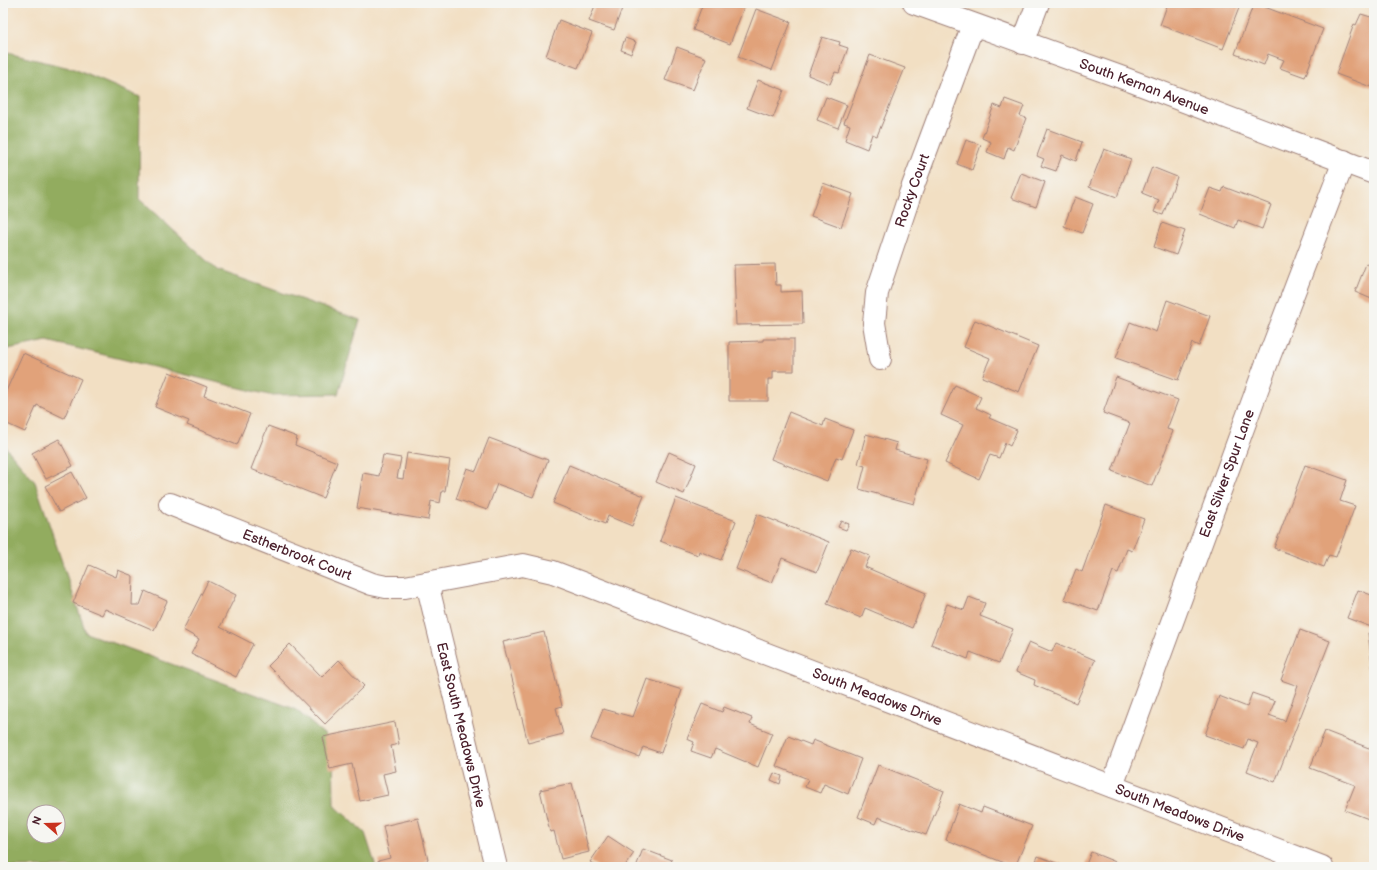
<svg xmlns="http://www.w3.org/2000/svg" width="1377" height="870" font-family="'Balsamiq Sans',sans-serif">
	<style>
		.forest { fill: #92ac5e; stroke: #6e6644; fill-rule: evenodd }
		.building { fill: #e1a27a }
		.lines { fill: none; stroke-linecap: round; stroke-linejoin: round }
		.street-casing { stroke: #9e7f77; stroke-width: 24 }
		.street { stroke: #fff; stroke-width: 22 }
		.labels { text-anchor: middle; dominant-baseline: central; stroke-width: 3; stroke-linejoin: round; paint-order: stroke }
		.street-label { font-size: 14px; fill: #4a1f2b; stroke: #f6f6f2 }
	</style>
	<rect width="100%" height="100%" fill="#f6f6f2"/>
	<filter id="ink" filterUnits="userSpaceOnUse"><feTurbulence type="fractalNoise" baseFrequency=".025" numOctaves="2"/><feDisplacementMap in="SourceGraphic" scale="8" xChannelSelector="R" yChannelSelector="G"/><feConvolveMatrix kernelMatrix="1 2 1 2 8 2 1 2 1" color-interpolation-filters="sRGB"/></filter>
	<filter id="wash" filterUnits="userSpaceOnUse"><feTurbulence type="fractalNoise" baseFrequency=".012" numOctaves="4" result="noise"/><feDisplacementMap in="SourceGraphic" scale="16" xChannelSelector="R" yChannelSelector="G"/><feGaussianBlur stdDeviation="0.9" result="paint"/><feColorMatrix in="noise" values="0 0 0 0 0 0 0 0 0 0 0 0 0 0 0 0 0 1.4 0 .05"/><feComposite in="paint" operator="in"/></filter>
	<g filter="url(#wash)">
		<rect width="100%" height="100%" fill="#f2dfc3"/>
		<path class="forest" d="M3,52L74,69L140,97L139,199L217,270L360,320L338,394L269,395L47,341L3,350Z
			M3,444L35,482L86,633L295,709L333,742L334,805L365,833L376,867H3ZM34,812H58V836H34Z"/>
		<g id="blocks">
			<path class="building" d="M596,3H624L614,30L589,21Z
				M703,3H734L744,7L730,44L693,30Z
				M1168,3L1198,4L1241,3L1223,49L1160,25Z
				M1254,3L1323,29L1305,77L1280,68L1284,60L1268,54L1264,65L1235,54Z
				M756,9L791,22L772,70L738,57Z
				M1361,14L1374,18V81L1371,87L1336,74L1354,24L1356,25Z
				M559,20L592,33L578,68L546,56Z
				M822,37L840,42L839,45L848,48L839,73L835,72L830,84L808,75Z
				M625,38L636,42L631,54L621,50Z
				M677,47L706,58L693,90L665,80Z
				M870,55L905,68L877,136L872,134L867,149L845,140L850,125L844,123Z
				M758,80L784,90L773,118L747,108Z
				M826,97L847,105L838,128L817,120Z
				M1005,99L1024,106L1020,116L1026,118L1014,150L1008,147L1004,159L987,152L991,142L982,138L994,105L1002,108Z
				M1047,129L1082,142L1076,161L1062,155L1056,171L1041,166L1044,159L1037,156Z
				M966,140L981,145L972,170L957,164Z
				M1104,149L1131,159L1117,197L1089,187Z
				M1152,167L1177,177L1163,215L1154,212L1159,200L1142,193Z
				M1021,173L1045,182L1036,207L1011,198Z
				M823,183L853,194L841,227L811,216Z
				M1224,187L1271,205L1262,229L1238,220L1235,228L1200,214L1210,188L1222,192Z
				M1075,197L1093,204L1082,233L1064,226Z
				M1162,223L1185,231L1176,255L1154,247Z
				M775,264L776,285H781V292L802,291L803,324L736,325L734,265Z
				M1366,264L1374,267V300L1355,292Z
				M1167,300L1210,316L1199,346L1192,343L1178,380L1116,358L1130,322L1156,332Z
				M975,320L1038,346L1019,392L982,377L990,358L964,347Z
				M763,339H794V371H773V379H768V401H729V342L763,341Z
				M23,353L81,379L64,418L37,405L25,432L3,422V398Z
				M169,372L207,387L204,396L250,414L237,445L187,425L189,421L155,407Z
				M1116,377L1178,400L1167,429L1173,431L1152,486L1112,471L1130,423L1103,413Z
				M955,385L981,397L976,408L991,415L989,418L1017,430L1010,446L1005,443L999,458L990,455L979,479L945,463L963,425L941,415Z
				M789,412L823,426L825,419L853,430L842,459L836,457L827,481L771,459Z
				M268,426L297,437L295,445L337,462L323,498L251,469Z
				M866,434L897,443L895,450L927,459L914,504L859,489L865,466L858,464Z
				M489,438L548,460L533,497L497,484L487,510L456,499L467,468L476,471Z
				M59,439L73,466L46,479L32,453Z
				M669,452L696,464L684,494L656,482Z
				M407,453L450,460L445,491H442L440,503L431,501L428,520L357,508L363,473L379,476L383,455L401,458L397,478L403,479Z
				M569,465L644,496L632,526L608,516L605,524L553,503Z
				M1305,465L1347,480L1340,501L1355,506L1336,557L1329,555L1324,567L1274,548Z
				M72,472L86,498L59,512L45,486Z
				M676,498L736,521L721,560L699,551L698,555L660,541Z
				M1106,505L1144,519L1132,551L1127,549L1118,573L1113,571L1098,611L1064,599L1076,569L1082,572Z
				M757,514L829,542L817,572L782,558L772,583L736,569Z
				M841,521L849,524L846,530L838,527Z
				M851,548L870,556L865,567L926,593L912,628L865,608L861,618L827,604Z
				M89,565L116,577L118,570L133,576L132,605H140L145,591L167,601L154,630L105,609L102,615L73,603Z
				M208,581L236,595L220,627L253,644L236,677L191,654L199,639L183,630Z
				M1358,590L1374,596V628L1347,618Z
				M969,597L985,603L980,616L1013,629L999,663L970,652L968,659L931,644L947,604L964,610Z
				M1300,630L1330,641L1275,782L1247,771L1258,743L1248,739L1244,749L1205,735L1219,696L1247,707L1252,693L1275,701L1269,715L1285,721L1298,686L1281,680Z
				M544,632L562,706L556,708L563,734L528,743L503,642Z
				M1374,632V673H1373L1368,633Z
				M1029,642L1052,652L1056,643L1095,660L1076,703L1034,685L1035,680L1016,672Z
				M290,644L322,677L339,660L364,686L325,724L268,666Z
				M647,679L682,690L661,753L643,747L639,757L591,739L603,709L633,717Z
				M702,704L722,712L724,707L752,718L750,724L772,733L758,767L715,749L711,758L691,751L694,742L687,739Z
				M395,722L399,744L391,746L396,771L383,774L388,795L360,801L352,764L330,769L323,737Z
				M1325,731L1374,750V821L1345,810L1355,785L1310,768Z
				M788,736L811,745L813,740L861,759L848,794L824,784L820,793L805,787L808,779L776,766Z
				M878,765L944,791L926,835L878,817L875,824L858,817Z
				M774,773L782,776L780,784L771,780Z
				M572,783L589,852L561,859L554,831L550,832L540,790Z
				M959,804L981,813L983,807L1032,826L1015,867L946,840Z
				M418,818L428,860L425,861L426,867H380L378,861L390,858L383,826Z
				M608,836L634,853L624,867H598L590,862Z
				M643,849L672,860L671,862L682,867H636Z
				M1091,852L1118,863L1116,867H1085Z
				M1038,856L1067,867H1034Z"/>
		</g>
	</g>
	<g filter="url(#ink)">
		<use href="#blocks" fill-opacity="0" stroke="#9e7f77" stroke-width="1"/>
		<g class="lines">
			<defs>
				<g id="street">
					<path id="s1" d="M914,3L1126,79L1374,173"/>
					<path d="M1023,43L1038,3"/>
					<path id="s2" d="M880,359L874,323L877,293L910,194L973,25"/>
					<path id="s3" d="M170,504L372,584L386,587H405L523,565L553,572L1322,867"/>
					<path id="s4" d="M427,583L496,867"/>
					<path id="s5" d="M1112,786L1269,357L1344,161"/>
				</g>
			</defs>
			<use href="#street" class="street-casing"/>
			<use href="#street" class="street"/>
		</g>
	</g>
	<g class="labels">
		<g class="street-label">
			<text stroke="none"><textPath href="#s1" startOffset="245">South Kernan Avenue</textPath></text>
			<text stroke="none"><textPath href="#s2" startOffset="175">Rocky Court</textPath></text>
			<text stroke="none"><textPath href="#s5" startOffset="333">East Silver Spur Lane</textPath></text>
			<text stroke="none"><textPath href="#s3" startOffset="137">Estherbrook Court</textPath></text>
			<text stroke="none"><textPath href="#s3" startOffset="749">South Meadows Drive</textPath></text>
			<text stroke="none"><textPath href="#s4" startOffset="146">East South Meadows Drive</textPath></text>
			<text stroke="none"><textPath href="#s3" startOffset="1073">South Meadows Drive</textPath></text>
		</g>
	</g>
	<rect width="1377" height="870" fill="none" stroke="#f6f6f2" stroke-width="16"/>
	<g transform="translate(46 824) rotate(290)"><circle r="19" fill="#f6f6f2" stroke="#b1a0a2"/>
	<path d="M0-3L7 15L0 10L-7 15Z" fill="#c8321e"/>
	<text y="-6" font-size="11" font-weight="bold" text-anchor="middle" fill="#4a1f2b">N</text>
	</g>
</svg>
